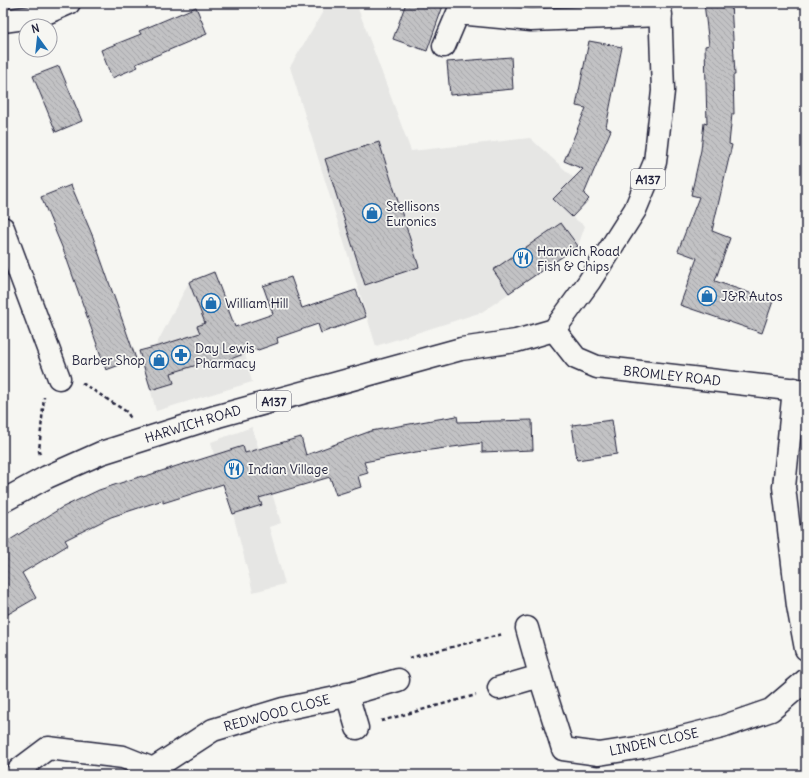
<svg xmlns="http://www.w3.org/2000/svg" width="809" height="778" font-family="Delius,sans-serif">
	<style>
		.built { fill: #e6e6e4 }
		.building { fill: url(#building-back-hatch); stroke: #22223b }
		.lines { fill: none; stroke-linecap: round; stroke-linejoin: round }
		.minor-casing { stroke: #22223b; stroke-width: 25 }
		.tertiary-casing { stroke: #22223b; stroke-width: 25 }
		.primary-casing { stroke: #22223b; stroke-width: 25 }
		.path { stroke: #22223b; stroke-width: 2.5; stroke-dasharray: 4 3; stroke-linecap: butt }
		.minor { stroke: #f6f6f2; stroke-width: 22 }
		.tertiary { stroke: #f6f6f2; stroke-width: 22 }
		.primary { stroke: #f6f6f2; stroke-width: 22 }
		.labels { text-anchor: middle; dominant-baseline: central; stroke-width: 3.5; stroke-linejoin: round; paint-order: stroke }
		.shield { fill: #f6f6f2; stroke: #626272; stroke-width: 1 }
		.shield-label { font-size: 12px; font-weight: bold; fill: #22223b }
		.poi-label { font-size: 13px; fill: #22223b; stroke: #f6f6f2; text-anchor: start }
		.street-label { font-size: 13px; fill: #22223b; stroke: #f6f6f2 }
	</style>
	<defs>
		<pattern id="building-back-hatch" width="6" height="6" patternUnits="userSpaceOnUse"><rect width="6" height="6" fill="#c2c2c4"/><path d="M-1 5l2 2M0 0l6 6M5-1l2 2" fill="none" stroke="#a6a6a9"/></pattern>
	</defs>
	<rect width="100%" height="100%" fill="#f6f6f2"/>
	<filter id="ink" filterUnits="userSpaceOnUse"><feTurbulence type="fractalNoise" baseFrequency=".025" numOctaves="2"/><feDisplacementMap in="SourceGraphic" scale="8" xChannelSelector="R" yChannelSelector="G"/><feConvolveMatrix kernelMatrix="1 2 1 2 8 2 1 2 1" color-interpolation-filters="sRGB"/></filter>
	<g filter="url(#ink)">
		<path class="built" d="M328,3H356L411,151L530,138L574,178L553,199L572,217L585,226L578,246L482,312L376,346L290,67Z
			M214,272L245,354L252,382L156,411L147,376L155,347L189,282Z
			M252,427L281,523L269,527L285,584L253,592L233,514L214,455L211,442Z"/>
		<path class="building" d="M406,3H444L427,51L393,39Z
			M704,3H731L735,75H733L734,114H732L729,144L732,145L712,231L730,238L715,281L773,301L762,333L680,305L697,258L678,251L699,197L691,195L701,150L704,123L707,124L705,46L709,45Z
			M196,7L207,34L136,64L138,67L112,78L101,50L141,34L139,31Z
			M589,41L622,47L606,127L611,130L584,194L589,199L572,217L553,199L583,169L564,161L586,108L576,106Z
			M511,57L513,89L450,95L447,62Z
			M59,66L82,121L56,132L33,76Z
			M379,142L419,267L365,285L325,159Z
			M71,185L93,237L136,359L106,370L65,254L41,197Z
			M561,223L578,246L509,293L493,270Z
			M214,272L235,327L273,314L263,286L291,277L302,308L356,290L366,317L321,333L318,324L277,338L278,343L258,350L257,349L212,366L210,361L171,373L174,383L151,390L139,351L162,345L200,333L197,326L205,323L189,282Z
			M457,416L458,422L532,420L533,450L482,452V443L416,452L364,462L368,473L358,476L361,487L336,495L330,477L259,498L262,505L233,514L223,484L163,503V500L111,517L65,540L68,545L22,573L36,598L3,617V540L5,543L61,508L99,490L142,476L143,477L186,463V464L243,446L245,453L301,437L306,455L371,431L432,420Z
			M612,420L617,454L577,460L572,425Z"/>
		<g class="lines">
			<defs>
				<path id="minor" d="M458,13L531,20L661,15
					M3,21L39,16L69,3
					M444,46L458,13L461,3
					M3,228L59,378
					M794,389L784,487L798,606L806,649
					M527,628L544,689L563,749L599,754L643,747L722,727L771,710L806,680
					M499,688L540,676
					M347,694L357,728
					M15,775L20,769L48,748L123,757L153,769
					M152,775L153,769L213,730L283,709L336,698L398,680"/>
				<path id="tertiary" d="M554,330L576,358L597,367L806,391"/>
				<path id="primary" d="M3,501L47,477L101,453L218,416L461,349L516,341L554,330L589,282L635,210L655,162L663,91L660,3"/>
			</defs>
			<use href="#minor" class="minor-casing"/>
			<use href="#tertiary" class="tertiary-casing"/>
			<use href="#primary" class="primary-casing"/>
			<path class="path" d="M82,383L127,412L131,419
				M40,454L39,451L44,397
				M409,658L503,634
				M381,721L476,695"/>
			<use href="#minor" class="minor"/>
			<use href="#tertiary" class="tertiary"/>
			<use href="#primary" class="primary"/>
		</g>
	</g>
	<defs>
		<symbol id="shop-ring" viewBox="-11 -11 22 22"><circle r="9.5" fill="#f6f6f2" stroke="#1f6fb2" stroke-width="1.5"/><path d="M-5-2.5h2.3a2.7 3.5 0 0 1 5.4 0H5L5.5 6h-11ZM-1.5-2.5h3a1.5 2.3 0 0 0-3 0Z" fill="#1f6fb2"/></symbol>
		<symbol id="restaurant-ring" viewBox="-11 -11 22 22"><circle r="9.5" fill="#f6f6f2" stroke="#1f6fb2" stroke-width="1.5"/><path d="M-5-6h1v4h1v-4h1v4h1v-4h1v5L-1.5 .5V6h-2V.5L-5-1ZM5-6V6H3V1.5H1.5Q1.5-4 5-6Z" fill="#1f6fb2"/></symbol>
		<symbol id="pharmacy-ring" viewBox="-11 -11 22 22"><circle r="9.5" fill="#f6f6f2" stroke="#1f6fb2" stroke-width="1.5"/><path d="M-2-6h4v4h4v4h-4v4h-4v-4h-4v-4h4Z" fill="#1f6fb2"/></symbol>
	</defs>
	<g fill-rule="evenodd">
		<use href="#shop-ring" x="361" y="202" width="22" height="22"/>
		<use href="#restaurant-ring" x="512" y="247" width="22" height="22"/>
		<use href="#shop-ring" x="696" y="285" width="22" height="22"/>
		<use href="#shop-ring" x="200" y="292" width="22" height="22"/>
		<use href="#pharmacy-ring" x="170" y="344" width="22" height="22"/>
		<use href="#shop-ring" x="148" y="349" width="22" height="22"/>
		<use href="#restaurant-ring" x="223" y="458" width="22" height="22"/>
	</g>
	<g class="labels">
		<g class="shield">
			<rect x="631" y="169" width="34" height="20" rx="3"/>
			<rect x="257" y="391" width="34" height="20" rx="3"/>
		</g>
		<g class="shield-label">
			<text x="648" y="179">A137</text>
			<text x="274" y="401">A137</text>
		</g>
		<g class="poi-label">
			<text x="386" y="206">Stellisons<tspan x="386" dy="15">Euronics</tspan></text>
			<text x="537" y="251">Harwich Road<tspan x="537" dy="15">Fish &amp; Chips</tspan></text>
			<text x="721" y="296">J&amp;R Autos</text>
			<text x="225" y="303">William Hill</text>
			<text x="195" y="348">Day Lewis<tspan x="195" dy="15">Pharmacy</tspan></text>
			<text x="145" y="360" text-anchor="end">Barber Shop</text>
			<text x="248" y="469">Indian Village</text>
		</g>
		<g class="street-label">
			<text transform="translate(672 376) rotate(6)">BROMLEY ROAD</text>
			<text transform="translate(193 424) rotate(-17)">HARWICH ROAD</text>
			<text transform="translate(277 713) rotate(-15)">REDWOOD CLOSE</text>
			<text transform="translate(654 742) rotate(-12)">LINDEN CLOSE</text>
		</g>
	</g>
	<rect width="809" height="778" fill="none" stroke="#f6f6f2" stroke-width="16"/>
	<rect x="8" y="8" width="793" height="762" fill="none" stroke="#22223b" stroke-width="1.5" filter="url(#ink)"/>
	<g transform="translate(38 38) rotate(345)"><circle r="19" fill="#f6f6f2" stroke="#a1a1a9"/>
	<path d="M0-3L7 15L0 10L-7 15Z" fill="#1f6fb2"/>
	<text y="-6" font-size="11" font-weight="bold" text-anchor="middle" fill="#22223b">N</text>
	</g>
</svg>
